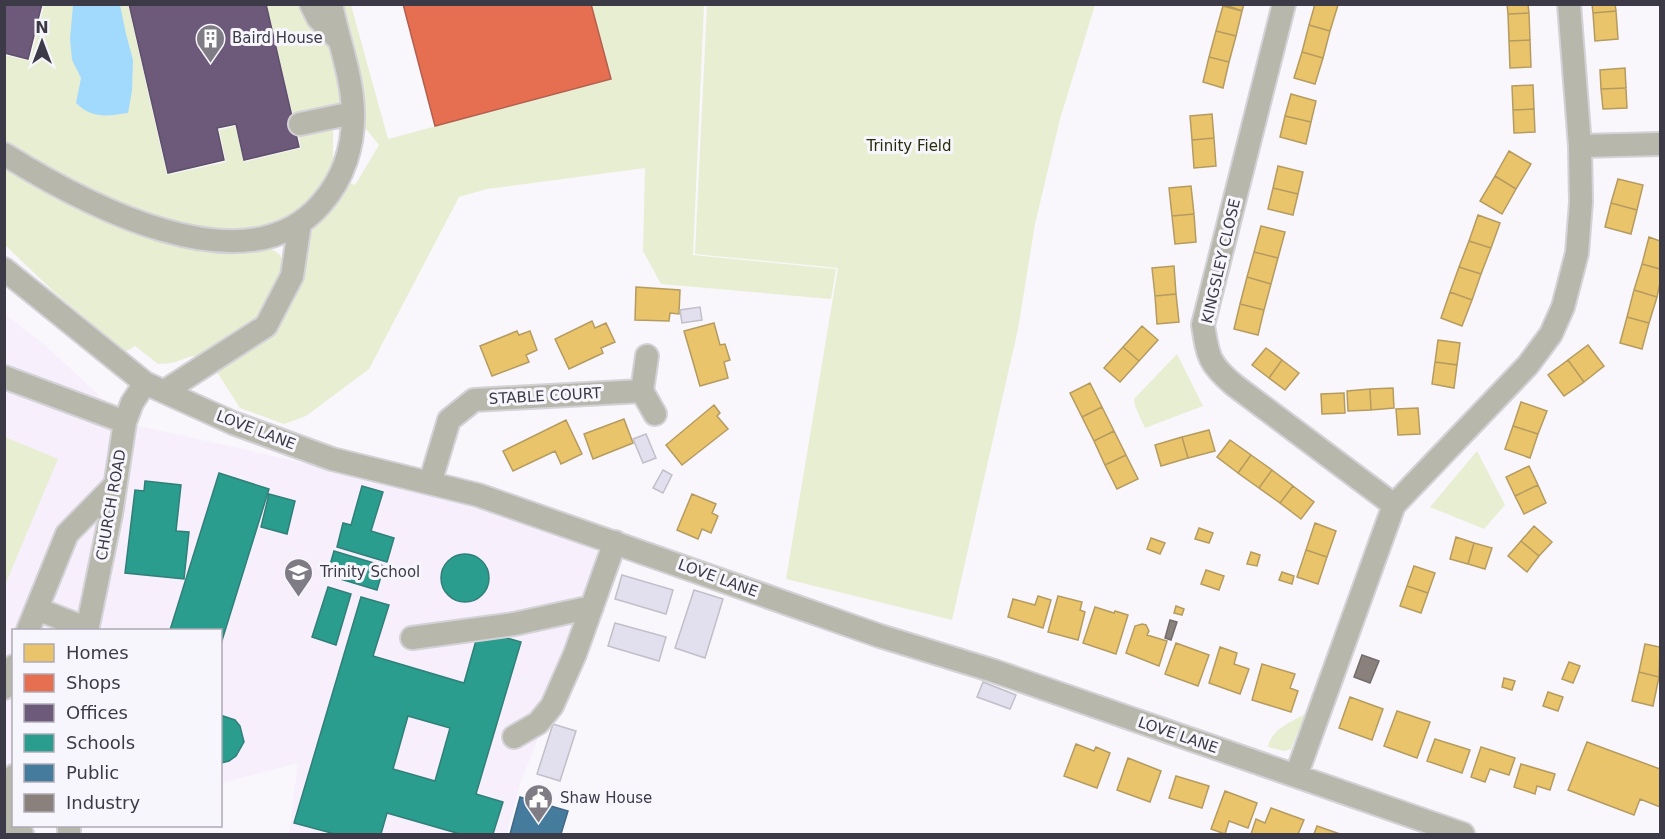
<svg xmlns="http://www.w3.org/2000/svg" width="1665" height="839" font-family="'DejaVu Sans',sans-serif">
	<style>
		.education { fill: #f7effc }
		.green { fill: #e8eed2 }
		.water { fill: #a2dafd }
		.homes { fill: #e9c46a; stroke: #b59b60; stroke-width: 1.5 }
		.shops { fill: #e76f51; stroke: #b45f4e; stroke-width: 1.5 }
		.offices { fill: #6d597a; stroke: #5f506b; stroke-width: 1.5 }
		.schools { fill: #2a9d8f; stroke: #307f79; stroke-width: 1.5; fill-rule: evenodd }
		.public { fill: #457b9d; stroke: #436883; stroke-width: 1.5 }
		.industry { fill: #8a817c; stroke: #736c6c; stroke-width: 1.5 }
		.building { fill: #e2dfef; stroke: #c1bfc7; stroke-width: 1.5 }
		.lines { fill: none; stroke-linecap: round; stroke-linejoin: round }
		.minor-casing { stroke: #d3d2d7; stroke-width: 26 }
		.minor { stroke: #b8b7ac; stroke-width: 22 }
		.labels { text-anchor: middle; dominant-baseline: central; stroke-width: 6; stroke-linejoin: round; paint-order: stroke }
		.poi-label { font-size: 15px; fill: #3d3a47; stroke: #f8f6fd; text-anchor: start }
		.park-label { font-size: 15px; fill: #282d0b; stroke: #f8f6fd }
		.street-label { font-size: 15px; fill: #3d3a47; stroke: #f8f6fd }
	</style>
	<rect width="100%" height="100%" fill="#f9f7fc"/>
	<path class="education" d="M4,313L47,347L130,424L444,494L548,528L593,548L607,565L520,784L507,834H289L298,763L221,783L220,630H14L13,780L5,777Z"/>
	<path class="green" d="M44,5H128L167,175L226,162L219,130L235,126L244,162L301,148L297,130L333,122V173L307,213L250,235L157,224L5,151L4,55L30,61Z
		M267,5H310L339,42L351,108L294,120Z
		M331,5H351L388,139L611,79L590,5H704L693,255L836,269L831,299L661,284L643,251L645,168L487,189L459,197L369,369L306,416L284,424L240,408L213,366L269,328L304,225L344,181L355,185L379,145L367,130L353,125Z
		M707,5H1095L1060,119L1035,224L1018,329L952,620L786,579L838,268L695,254Z
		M4,160L60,193L270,248L279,254L285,263L265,324L211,359L192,356L172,363L158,364L135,346L125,352L53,291L5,245Z
		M1177,354L1203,406L1145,428L1135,406L1134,399Z
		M5,437L58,459L5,585Z
		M1477,451L1505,505L1484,529L1430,507Z
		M1303,715H1305L1291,749L1284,751L1268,747C1271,730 1289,723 1303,715Z"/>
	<path class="water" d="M73,5H120L126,34L133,60L132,91L128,113C107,116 92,119 76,103L81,78L72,60L70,39Z"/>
	<path class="homes" d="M1223,4H1244L1242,11Z
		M1315,4L1338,5L1330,31L1309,25Z
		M1507,4H1528L1529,13L1508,14Z
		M1592,4H1615L1616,11L1593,13Z
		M1223,6L1242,11L1236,36L1216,31Z
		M1616,11L1618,39L1595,41L1593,13Z
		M1529,13L1530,40L1509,41L1508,14Z
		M1309,25L1330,31L1323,58L1302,52Z
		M1216,31L1236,36L1229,62L1209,57Z
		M1530,40L1531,67L1510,68L1509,41Z
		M1302,52L1323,58L1315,84L1294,78Z
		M1209,57L1229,62L1223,88L1203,82Z
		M1625,68L1626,88L1601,89L1600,70Z
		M1533,85L1534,109L1513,110L1512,86Z
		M1626,88L1627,108L1603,109L1601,89Z
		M1291,94L1316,101L1311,122L1285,116Z
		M1534,109L1535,132L1514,133L1513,110Z
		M1212,114L1214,138L1192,140L1190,116Z
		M1285,116L1311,122L1306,144L1280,137Z
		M1214,138L1216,166L1194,168L1192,140Z
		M1509,151L1531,164L1516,189L1495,176Z
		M1278,166L1303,172L1298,194L1273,188Z
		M1495,176L1516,189L1502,214L1480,201Z
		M1618,179L1643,185L1637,210L1611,203Z
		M1191,186L1194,214L1172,216L1169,188Z
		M1273,188L1298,194L1293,215L1268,209Z
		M1611,203L1637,210L1631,234L1605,227Z
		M1194,214L1196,242L1175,244L1172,216Z
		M1478,215L1500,223L1491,248L1469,241Z
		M1261,226L1285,232L1278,258L1254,252Z
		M1649,237L1660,241V269L1642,264Z
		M1469,241L1491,248L1481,274L1459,267Z
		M1254,252L1278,258L1271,284L1247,277Z
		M1642,264L1660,269V283L1657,297L1634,290Z
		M1174,266L1176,294L1155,296L1152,268Z
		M1459,267L1481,274L1472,300L1450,292Z
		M1247,277L1271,284L1264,310L1240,304Z
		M636,287L680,290L679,314L670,313L669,321L635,320Z
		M1634,290L1657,297L1649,323L1627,317Z
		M1450,292L1472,300L1462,326L1441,318Z
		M1176,294L1179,322L1157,324L1155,296Z
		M1240,304L1264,310L1258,335L1234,329Z
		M1627,317L1649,323L1642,349L1620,343Z
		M592,321L595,328L606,323L615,342L601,348L603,353L569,369L555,339Z
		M714,323L720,345L725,344L730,360L724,362L728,378L700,386L684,331Z
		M1142,326L1158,340L1139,361L1123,347Z
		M517,331L519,335L530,331L537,350L526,355L529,362L492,376L480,346Z
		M1438,340L1460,343L1457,365L1435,362Z
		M1588,345L1604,366L1584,382L1568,360Z
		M1123,347L1139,361L1120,382L1104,368Z
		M1266,348L1282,360L1269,378L1252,365Z
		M1282,360L1299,373L1285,390L1269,378Z
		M1568,360L1584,382L1564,396L1548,375Z
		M1435,362L1457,365L1454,388L1432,384Z
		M1090,383L1102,407L1082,417L1070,393Z
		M1393,388L1394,408L1371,410L1370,389Z
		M1370,389L1371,410L1348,411L1347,391Z
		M1344,393L1345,413L1322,414L1321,394Z
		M1521,402L1547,411L1538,434L1513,426Z
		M714,405L720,413L717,416L728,429L682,465L666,445Z
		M1102,407L1114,431L1094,441L1082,417Z
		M1418,408L1420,434L1398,435L1396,409Z
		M624,419L633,443L593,459L584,434Z
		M566,420L582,454L561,464L555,451L513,471L503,451Z
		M1513,426L1538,434L1530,458L1505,449Z
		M1209,430L1215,451L1188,458L1182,437Z
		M1114,431L1126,455L1105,465L1094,441Z
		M1182,437L1188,458L1161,466L1155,445Z
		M1230,440L1251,455L1238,473L1217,457Z
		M1126,455L1138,479L1117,489L1105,465Z
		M1251,455L1272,470L1259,488L1238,473Z
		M1529,466L1538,485L1515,496L1506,477Z
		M1272,470L1293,486L1280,503L1259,488Z
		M1538,485L1546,503L1524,514L1515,496Z
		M1293,486L1314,502L1301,519L1280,503Z
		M692,494L716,504L712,513L718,516L711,533L702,529L698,539L677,530Z
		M1315,523L1336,531L1327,557L1306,550Z
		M1534,526L1552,542L1539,556L1521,541Z
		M1199,528L1213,533L1209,543L1195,539Z
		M1456,537L1474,543L1468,564L1450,559Z
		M1151,538L1165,543L1160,554L1147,549Z
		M1521,541L1539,556L1527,572L1508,556Z
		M1474,543L1492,548L1485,569L1468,564Z
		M1306,550L1327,557L1318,584L1297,577Z
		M1251,552L1260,555L1257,566L1247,564Z
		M1414,566L1435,573L1428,593L1407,586Z
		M1206,570L1224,576L1219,590L1201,584Z
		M1282,572L1294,576L1292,584L1279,580Z
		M1407,586L1428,593L1421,613L1400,606Z
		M1038,596L1051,600L1043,628L1008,617L1013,599L1035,605Z
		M1058,596L1082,602L1080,610L1085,612L1078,640L1048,632Z
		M1176,606L1184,609L1182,615L1174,613Z
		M1095,607L1114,613L1115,611L1128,615L1116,654L1083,643Z
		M1142,624L1146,625L1149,631L1147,635L1167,641L1159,666L1126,653L1135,626Z
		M1176,643L1209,655L1198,686L1165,674Z
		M1645,644L1660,647L1659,677L1639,672Z
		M1220,647L1237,653L1234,664L1249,669L1240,694L1209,683Z
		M1569,662L1580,666L1573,683L1562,679Z
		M1262,664L1295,674L1290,688L1298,691L1291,712L1252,700Z
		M1639,672L1659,677L1653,706L1632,701Z
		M1504,678L1515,681L1512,690L1502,687Z
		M1548,692L1563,697L1558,711L1543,706Z
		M1350,697L1383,709L1372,740L1339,728Z
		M1397,711L1430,722L1417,758L1384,746Z
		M1435,739L1470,750L1462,773L1427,761Z
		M1587,742L1660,769V807L1640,799L1634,815L1568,790Z
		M1076,744L1094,751L1096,747L1110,753L1097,788L1064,776Z
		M1481,747L1515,758L1509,775L1490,769L1485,782L1471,777Z
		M1128,758L1161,771L1150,802L1117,790Z
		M1521,764L1555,774L1550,790L1537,786L1535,794L1514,787Z
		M1176,776L1209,786L1202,808L1169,798Z
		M1225,791L1257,803L1248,828L1229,821L1225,834L1211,829Z
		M1271,808L1304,820L1298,834H1251L1256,819L1265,823Z
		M1317,826L1340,834H1314Z"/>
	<path class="shops" d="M403,4H591L611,79L435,126Z"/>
	<path class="offices" d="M4,4H42L28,59L4,53Z
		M129,4H266L299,147L244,160L236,124L217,128L224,160L168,173Z"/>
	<path class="schools" d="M219,473L269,489L220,647V630H170Z
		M145,481L181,485L176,531L189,532L184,579L125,573L135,490L144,491Z
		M362,486L383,492L371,531L394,538L387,562L337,547L343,523L351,525Z
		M269,494L295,501L287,534L261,527Z
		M334,551L384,566L377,590L327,575Z
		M441 578a24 24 0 1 1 48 0a24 24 0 1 1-48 0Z
		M328,587L351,594L336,645L312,637Z
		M361,597L389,605L373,656L464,683L479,630L521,642L476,794L503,802L493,834H460L387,813L381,834H335L294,823ZM408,716L450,728L435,781L393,769Z
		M220,715L235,720L240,726L244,742L236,756L229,761L221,763Z"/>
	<path class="public" d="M520,797L568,811L561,834H510Z"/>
	<path class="industry" d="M1170,620L1177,622L1171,640L1165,638Z
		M1362,655L1379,661L1370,683L1354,677Z"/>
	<path class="building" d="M700,307L702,320L682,323L680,310Z
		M646,434L656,458L643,463L633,439Z
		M663,470L672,475L663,493L653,488Z
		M622,575L673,590L666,614L615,599Z
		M694,590L723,599L705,658L675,648Z
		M615,623L666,637L659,661L608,646Z
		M983,682L1016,695L1010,709L977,697Z
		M553,724L576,731L560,781L537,774Z"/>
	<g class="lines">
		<defs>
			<path id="minor" d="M311,4L318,18L339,40
				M1284,4L1203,325C1208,357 1209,364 1234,385L1394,505
				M300,124L353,113
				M1580,146L1660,144
				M4,154C81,202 245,292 321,204C344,178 354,145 353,111C352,75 338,40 331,4
				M4,269L145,383L233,423L332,459L478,495L880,636L994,671L1463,834
				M647,356L642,391L655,414
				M4,377L125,422
				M165,391L266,326L292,276L300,223
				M430,483L449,420L474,400L642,391
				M37,609L88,629
				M28,630L67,534L115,485
				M87,630L111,514L125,422L132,403L145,383
				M412,638L514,624L592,607
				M4,688L14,666
				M514,737L538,723L552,706L575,654L615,542
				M14,776C4,802 0,815 22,834
				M1296,776L1394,505L1528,365L1551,334L1563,307L1577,253L1581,202L1580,146L1569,4
				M69,826V834"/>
		</defs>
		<use href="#minor" class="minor-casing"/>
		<use href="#minor" class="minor"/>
	</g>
	<defs>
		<symbol id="building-pin" viewBox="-11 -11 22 30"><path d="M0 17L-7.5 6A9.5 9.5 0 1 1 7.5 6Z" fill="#7f7c86" stroke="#f8f6fd"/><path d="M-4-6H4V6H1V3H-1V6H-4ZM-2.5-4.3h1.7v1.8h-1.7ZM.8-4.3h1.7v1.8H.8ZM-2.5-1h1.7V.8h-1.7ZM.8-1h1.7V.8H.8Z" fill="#fff"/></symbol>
		<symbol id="school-pin" viewBox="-11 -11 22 30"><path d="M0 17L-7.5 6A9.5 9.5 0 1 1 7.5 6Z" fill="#7f7c86" stroke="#f8f6fd"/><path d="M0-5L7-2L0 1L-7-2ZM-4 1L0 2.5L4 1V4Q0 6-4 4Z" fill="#fff"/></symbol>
		<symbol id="civic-pin" viewBox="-11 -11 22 30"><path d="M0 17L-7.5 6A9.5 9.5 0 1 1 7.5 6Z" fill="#7f7c86" stroke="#f8f6fd"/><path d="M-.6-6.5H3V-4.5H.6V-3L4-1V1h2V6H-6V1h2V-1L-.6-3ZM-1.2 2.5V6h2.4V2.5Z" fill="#fff"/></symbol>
	</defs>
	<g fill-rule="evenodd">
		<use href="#building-pin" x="194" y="22" width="33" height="45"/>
		<use href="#school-pin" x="282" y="556" width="33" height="45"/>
		<use href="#civic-pin" x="522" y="782" width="33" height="45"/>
	</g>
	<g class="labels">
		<g class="poi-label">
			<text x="232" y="38">Baird House</text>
			<text x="320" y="572">Trinity School</text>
			<text x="560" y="798">Shaw House</text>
		</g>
		<g class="park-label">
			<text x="909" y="146">Trinity Field</text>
		</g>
		<g class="street-label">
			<text transform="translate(1221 261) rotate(-77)">KINGSLEY CLOSE</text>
			<text transform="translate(545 396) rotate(-3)">STABLE COURT</text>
			<text transform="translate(256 430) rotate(21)">LOVE LANE</text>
			<text transform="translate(111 505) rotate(-80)">CHURCH ROAD</text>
			<text transform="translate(718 578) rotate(20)">LOVE LANE</text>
			<text transform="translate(1178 735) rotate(19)">LOVE LANE</text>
		</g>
	</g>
	<rect width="1665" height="839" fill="none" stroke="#3d3a47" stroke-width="12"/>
	<rect x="12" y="629" width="210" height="198" fill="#f8f6fd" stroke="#adabb4" stroke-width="1.5"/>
	<rect x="24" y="644" width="30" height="18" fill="#e9c46a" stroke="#adabb4" stroke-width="1.5"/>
	<text x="66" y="659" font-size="18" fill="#3d3a47">Homes</text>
	<rect x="24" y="674" width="30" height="18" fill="#e76f51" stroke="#adabb4" stroke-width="1.5"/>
	<text x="66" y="689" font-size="18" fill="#3d3a47">Shops</text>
	<rect x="24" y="704" width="30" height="18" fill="#6d597a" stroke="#adabb4" stroke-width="1.5"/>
	<text x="66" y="719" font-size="18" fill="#3d3a47">Offices</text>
	<rect x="24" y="734" width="30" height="18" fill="#2a9d8f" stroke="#adabb4" stroke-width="1.5"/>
	<text x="66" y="749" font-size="18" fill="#3d3a47">Schools</text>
	<rect x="24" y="764" width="30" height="18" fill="#457b9d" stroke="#adabb4" stroke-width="1.5"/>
	<text x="66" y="779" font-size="18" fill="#3d3a47">Public</text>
	<rect x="24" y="794" width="30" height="18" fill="#8a817c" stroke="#adabb4" stroke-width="1.5"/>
	<text x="66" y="809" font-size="18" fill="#3d3a47">Industry</text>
	<g transform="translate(42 42)" stroke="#f8f6fd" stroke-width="4.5" paint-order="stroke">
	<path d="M0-4.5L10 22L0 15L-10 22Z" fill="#3d3a47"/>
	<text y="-9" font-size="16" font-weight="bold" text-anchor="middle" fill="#3d3a47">N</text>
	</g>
</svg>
